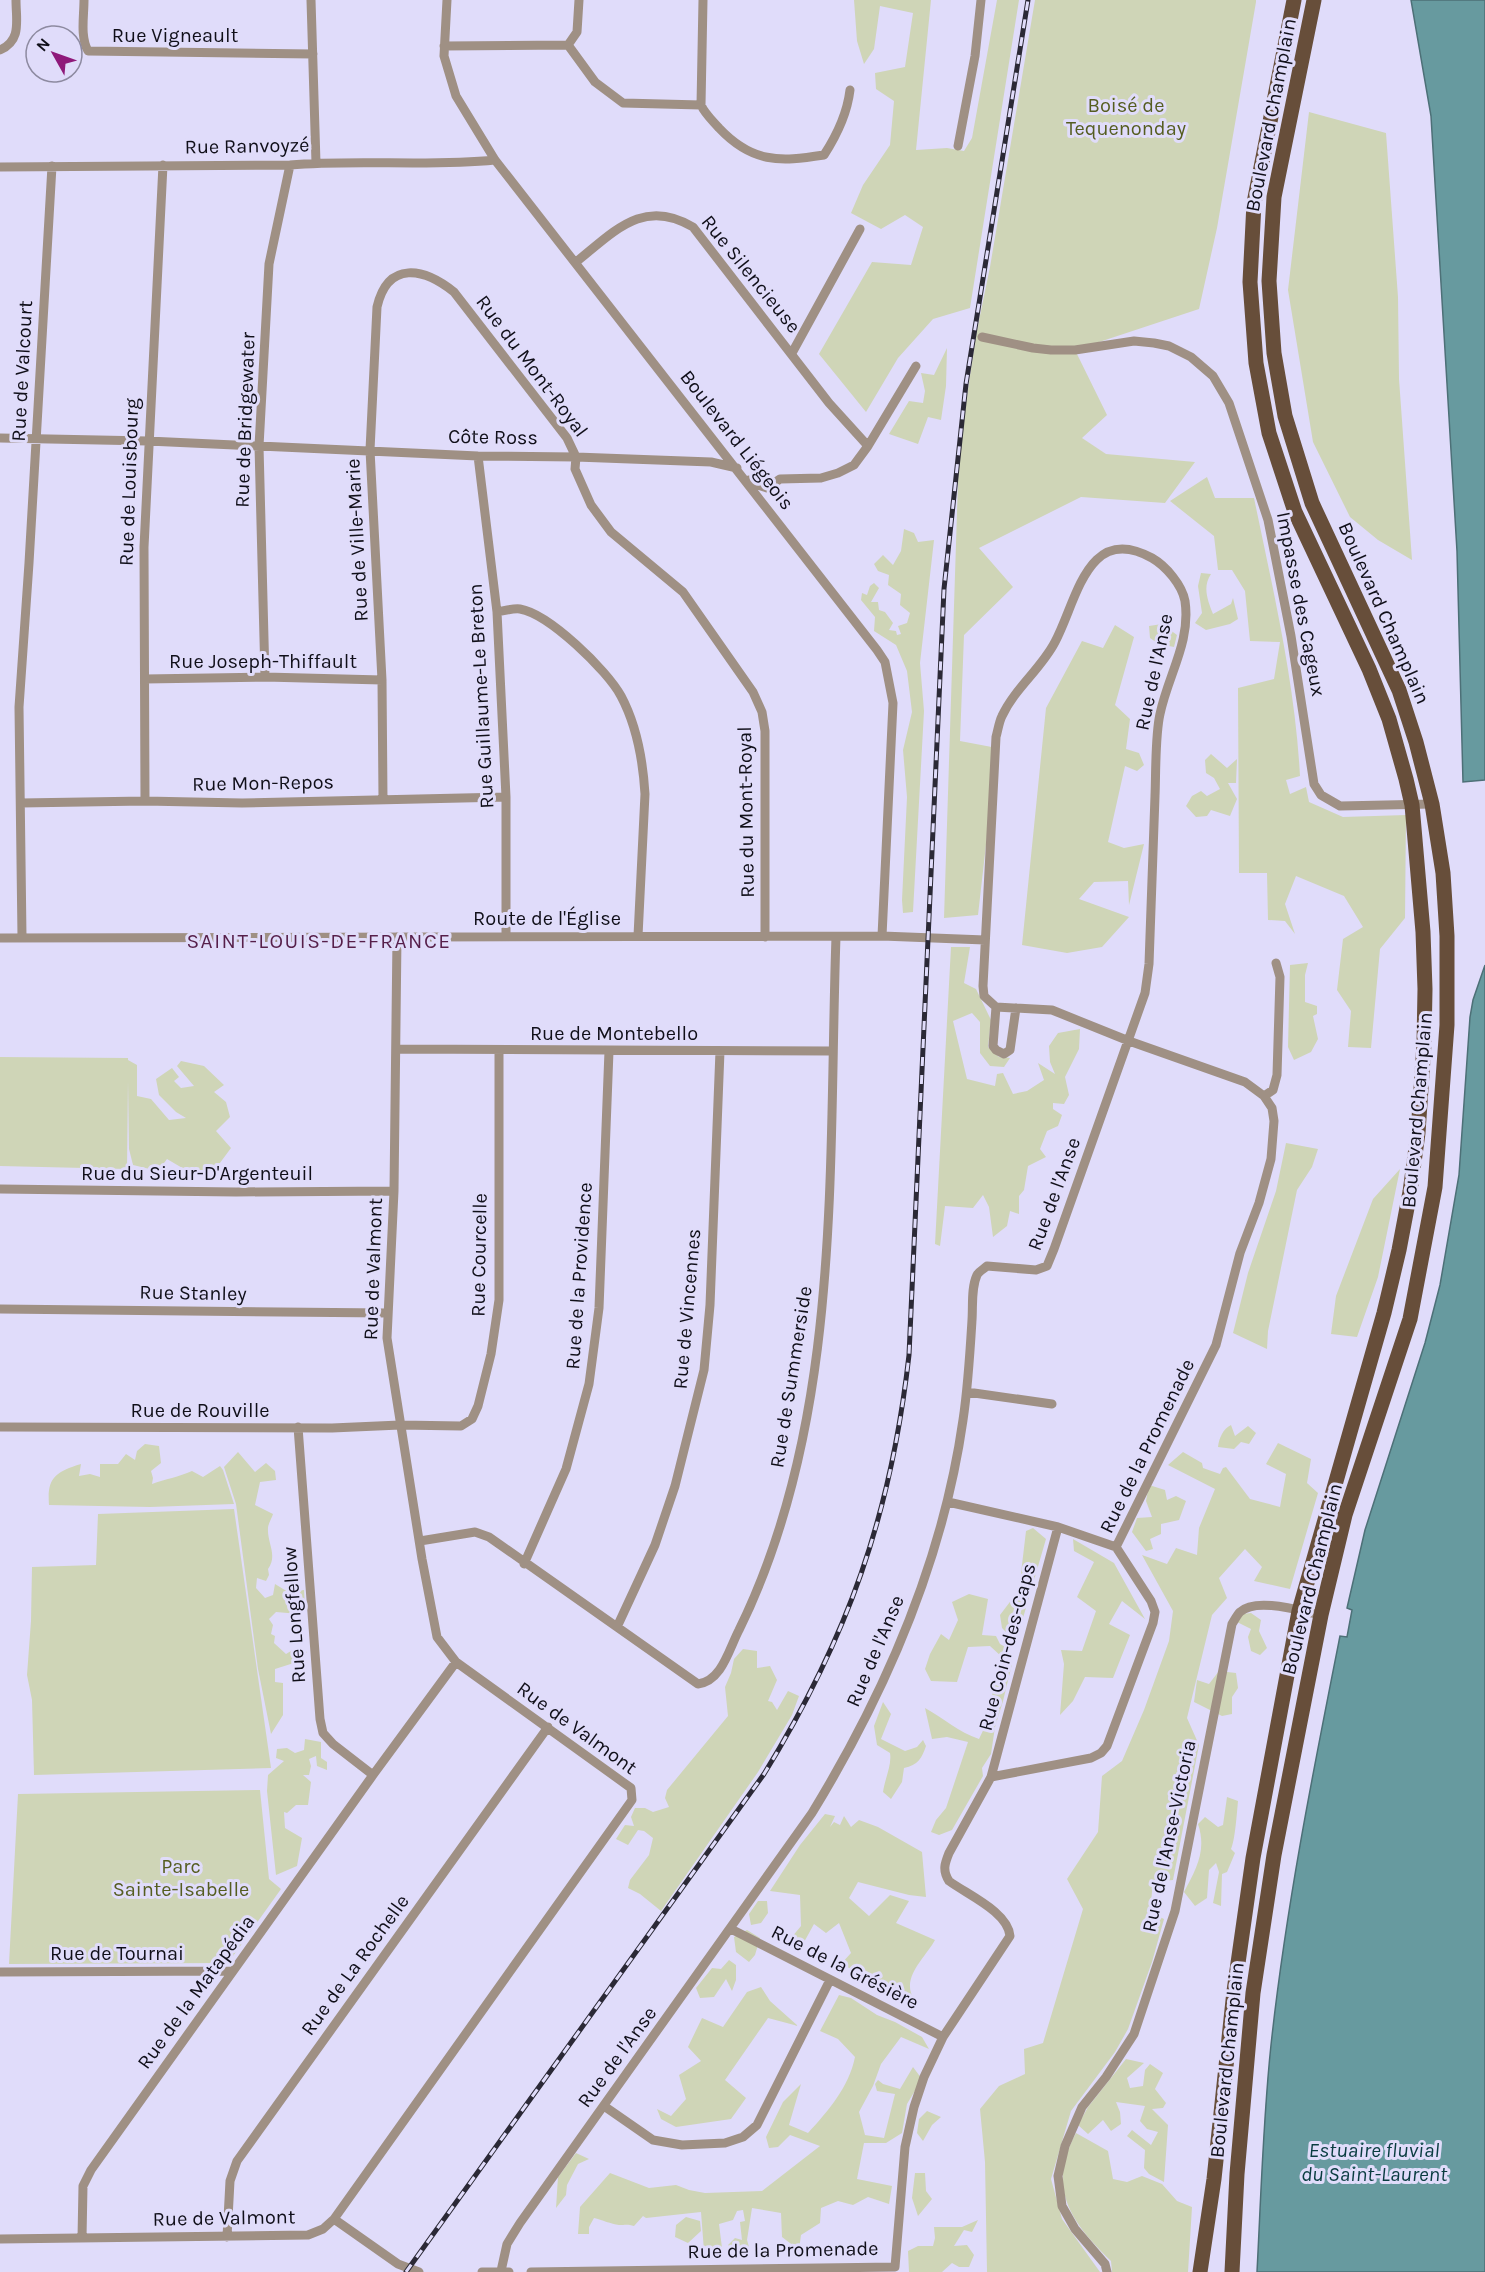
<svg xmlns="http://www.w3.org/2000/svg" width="1485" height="2272" font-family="Karla,sans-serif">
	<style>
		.green { fill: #cfd5b7 }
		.water { fill: #679a9f; stroke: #4d7077; stroke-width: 1.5 }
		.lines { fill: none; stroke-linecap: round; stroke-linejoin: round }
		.street { stroke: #9f9084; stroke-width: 9 }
		.primary { stroke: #674e3a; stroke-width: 15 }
		.rail-casing { stroke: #2b2936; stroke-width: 5 }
		.rail { stroke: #e0dcfa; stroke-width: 3; stroke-dasharray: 9; stroke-linecap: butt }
		.labels { text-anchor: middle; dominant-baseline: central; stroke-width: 6; stroke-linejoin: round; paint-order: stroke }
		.street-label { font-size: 20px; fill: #100f19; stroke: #e0dcfa }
		.park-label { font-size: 20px; fill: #555d20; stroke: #e0dcfa }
		.neighbourhood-label { font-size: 21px; letter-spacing: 1.5px; fill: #561f4a; stroke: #e0dcfa }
		.water-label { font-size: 21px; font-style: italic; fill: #093c40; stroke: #e0dcfa }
	</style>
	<rect width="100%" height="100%" fill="#e0dcfa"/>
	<path class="green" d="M854,0H931L916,150L947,148L964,151L972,138L997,0H1019L970,308L933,319L898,358L866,412L819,354L872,262L911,265L923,227L905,215L881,229L851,213L863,185L890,145L894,101L876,89L875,73L905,67L913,13L880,6L874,49L864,64L857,41Z
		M1035,0H1256V2L1217,228L1199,309L1075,350L1107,415L1082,438L1106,454L1195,462L1165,503L1081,497L979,548L1013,587L964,635L960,741L997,748L978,915L944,918L959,450L976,335L990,267Z
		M1309,112L1386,133L1398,297L1399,379L1412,560L1378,540L1350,517L1313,442L1288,290Z
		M947,348L946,386L941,420L928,417L918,444L889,434L909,401L923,403L925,391L921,373L934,375Z
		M1207,477L1215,498H1254C1273,590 1295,682 1300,776L1286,780L1290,794L1306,787L1309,802L1343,817L1406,815L1405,918L1380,949L1371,1048L1348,1047L1351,1011L1337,990L1343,939L1363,927L1344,896L1296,876L1285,904L1295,934L1285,921L1268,920L1267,873H1239L1238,688L1274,679L1280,642L1250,641L1245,591L1232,570H1218L1214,536L1170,501Z
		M904,529L914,533L918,542L934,540L920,663L924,711L913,912L903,913L902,900L907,797L903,750L912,712L907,671L896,645L874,631L875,617L861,600L862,593L867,595L870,586L874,583L879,588L871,602H878L879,610L885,612L893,623L889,630L896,631L897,635L901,634L898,626L907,623L910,613L900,605L901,594L888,585L889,575L878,571L874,564L883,555L893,565L901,551Z
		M1201,573L1211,574C1202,587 1208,601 1213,614L1231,604L1233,598L1238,619L1230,624L1206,630L1195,623L1202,613L1198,586Z
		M1162,624L1177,635L1174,647L1159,644L1150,638L1149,626Z
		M1115,625L1134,637L1115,705L1130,719L1126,749L1139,753L1144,765L1137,771L1125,766L1108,842L1124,848L1144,844L1129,905L1128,881L1094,882L1079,899L1129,917L1102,947L1067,953L1022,945L1046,708L1082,641L1103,648Z
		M1211,754L1227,768L1237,759L1236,783H1228L1237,799L1230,816L1211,810L1207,816L1196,817L1186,806L1192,796L1201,791L1207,796L1220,789L1214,778L1206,773L1205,760Z
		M951,947H970L964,983L976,989L991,1020L988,1047L999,1057L1010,1058L1004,1067L990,1066L980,1053V1022L972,1013L953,1021L967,1079L995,1086L997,1074L1003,1073L1013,1094L1027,1091L1044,1080L1038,1063L1055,1074L1050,1062L1049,1046L1058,1033L1080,1029L1079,1049L1065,1077L1069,1095L1064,1104L1053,1103V1109L1062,1115L1058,1126L1047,1131L1040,1149L1046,1157L1028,1166L1024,1190L1019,1196V1214L1010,1211L1007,1226L993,1237L989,1207L983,1195L973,1208L945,1206L940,1246L935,1244Z
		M1308,963L1305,975V1002L1317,1006V1014L1313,1016L1318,1039L1311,1052L1294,1060L1288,1047L1290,965Z
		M0,1057L128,1058V1060L137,1065V1096L151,1099L169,1120L186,1118L176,1112L159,1095L156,1079L172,1068L179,1077L174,1081L181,1088L194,1086L177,1066L181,1061L204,1066L224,1085L214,1092L226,1102L230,1117L216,1131L231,1148L214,1171L184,1169L167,1159L158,1171L133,1165L129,1149L128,1081L127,1169L0,1166Z
		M1286,1143L1318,1149L1312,1167L1297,1190L1268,1331L1267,1349L1233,1333L1248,1273L1276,1191Z
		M1400,1169L1378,1277L1357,1337L1331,1334L1336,1296L1373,1199Z
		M1231,1425L1235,1436L1248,1426L1256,1433L1249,1444L1241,1442L1234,1449L1218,1447C1219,1438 1223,1429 1231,1425Z
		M1278,1443L1311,1459L1307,1483L1318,1493L1290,1589L1254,1581L1262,1567L1245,1549L1219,1578L1227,1598L1212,1615L1187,1718L1199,1745L1173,1880L1153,1882L1150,1912L1164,1919L1152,1962L1128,2029L1115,2052L1071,2111L1051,2179L1062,2219L1100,2272H987L985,2162L980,2109L999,2086L1025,2074L1024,2049L1043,2043L1083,1909L1067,1879L1098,1832L1102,1776L1122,1761L1144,1710L1169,1641L1173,1611L1142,1555L1167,1564L1176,1548L1197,1555L1199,1528L1215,1489L1168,1465L1183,1452L1202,1463L1203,1468L1220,1474L1223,1468L1226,1467L1250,1499L1280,1507L1286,1474L1266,1464Z
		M145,1444L159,1446L161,1463L151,1471L153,1478L152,1484C165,1479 179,1477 192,1471L203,1477L220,1466L223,1470L234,1504L150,1507L49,1505C47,1479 54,1472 81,1464L79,1476L90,1474L100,1477V1464H118L126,1454L135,1460L137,1451Z
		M238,1452L255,1472L266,1463L275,1471L276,1480L260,1482L255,1505L273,1514C272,1518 268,1524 268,1528C267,1543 278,1555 268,1569L269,1575L266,1581L257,1578L256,1588L265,1598L273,1595L275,1584L288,1592L304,1590L305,1607L299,1614L276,1612L269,1619L273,1625L271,1634L275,1636L274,1643L286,1654L296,1648L307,1652L297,1662L275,1669V1682L283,1683V1715L271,1734L258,1669L236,1504L224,1467Z
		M1149,1485L1165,1490L1167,1500L1176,1496L1186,1501L1179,1520L1161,1524V1534L1150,1539L1153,1549L1146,1551L1132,1532L1137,1518L1152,1517L1146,1501Z
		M234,1509L271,1768L34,1775L32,1700L27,1675L31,1621L32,1567L96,1565L98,1514Z
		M1033,1528L1046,1539L1016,1642L1002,1628L1000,1615L1019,1590L1026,1531Z
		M1073,1539L1114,1563L1145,1619L1122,1601L1109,1624L1130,1635L1113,1678L1085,1677L1073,1701L1060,1715L1064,1664L1061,1650L1082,1651L1096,1611L1077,1597L1094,1562L1074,1551Z
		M969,1594L988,1599L982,1635L996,1636L1000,1644L1009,1649L1012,1664L1003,1701L995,1727L991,1754L982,1768L983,1776L952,1830L939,1835L931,1832L936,1820L946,1808L968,1742L947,1737L932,1739L925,1708C945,1719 958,1732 979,1739L990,1716L993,1688L1004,1666L1002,1657L990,1646L968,1647L957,1682L931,1681L925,1669L930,1654L941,1634L949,1640L958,1620L952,1602Z
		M1251,1613L1261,1620L1259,1631L1267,1648L1260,1655L1251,1651L1248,1637L1251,1629L1237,1622L1242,1614Z
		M743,1649L757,1651V1668L770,1666L777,1680L768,1701L772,1702L777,1710L788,1691L799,1696L792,1715L758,1772L661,1911L640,1894L628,1888L630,1880L649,1855L653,1838L644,1831L638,1830L628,1845L616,1839L625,1825L634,1826L631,1817L635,1808H645L653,1812L669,1807L665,1798L667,1790L728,1716L725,1687L731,1673L734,1659Z
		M1219,1671L1236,1673L1238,1688L1232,1697V1714L1222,1716L1194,1702L1197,1680L1209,1684Z
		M883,1702L891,1714L881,1739L905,1751L917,1747L923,1740L926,1746C922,1758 918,1765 904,1768L902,1782L891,1799L883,1792C885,1778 892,1765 890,1753L877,1745L874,1726Z
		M305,1739L321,1742V1758L327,1762V1770L317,1766L316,1756L309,1759L311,1766L309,1775H303L311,1782L308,1805H296L287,1813L284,1812L285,1828L302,1838L297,1866L276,1875L267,1791L268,1775L284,1761L276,1758L277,1749L287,1748L295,1753L304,1750Z
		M260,1790L269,1879L281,1889L228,1963L9,1964L18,1794Z
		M1227,1797L1238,1801C1237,1812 1235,1841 1231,1849L1235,1853L1227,1872L1222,1874L1221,1906L1213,1903L1219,1872L1216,1863L1209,1870L1207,1898L1195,1906L1184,1892C1196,1869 1207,1851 1198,1824L1205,1817L1218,1827L1223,1825Z
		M825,1814L835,1816L830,1827L834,1822L840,1825L844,1816L851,1827L859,1820L878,1827L922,1852L926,1897L909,1895L858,1882L849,1898L869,1916L890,1895L909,1901L896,1923L935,1940C926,1957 900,1978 914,1999L841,1964L851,1953L839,1923L826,1933L814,1924L803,1944H786L801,1926L800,1895L770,1891L800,1845Z
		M758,1901H767L768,1913L761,1923L751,1925L749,1914Z
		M747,1930L760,1938L755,1955L749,1962L736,1952L734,1937Z
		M729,1960L736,1965V1980L732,1991L726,1979L714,1997L700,1998L696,1988L712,1968L721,1969Z
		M761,1987L770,2001L798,2026L768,2018L725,2080L746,2098L731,2119L676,2127L661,2119L657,2109L671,2116L686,2099L679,2075L701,2061L688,2047L702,2018L723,2027L747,1992Z
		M839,1995L851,1998L877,2015L895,2022L922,2037L929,2049L901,2037L881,2064L873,2086L859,2112L865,2135L884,2138L895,2094L877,2091L875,2084L878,2080L883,2084L900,2089L913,2067L922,2079L907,2104L902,2133L886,2143H864L857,2179L892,2186L889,2204L868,2197L853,2205L838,2201L821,2208L820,2223L801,2235L799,2250L782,2237L781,2213L752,2208L747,2240L749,2247L735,2253L728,2245L735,2238L742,2240L740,2222L745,2221L743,2210L737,2211L733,2220L719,2224L722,2248L713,2258L704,2251L701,2212L646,2218L643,2216L634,2226C628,2224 625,2225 619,2225C611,2224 602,2220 594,2218L589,2227V2234H578L580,2207L610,2173L649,2188L676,2185L689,2190L705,2193L762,2191L820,2146L790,2135L778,2147L769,2148L766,2137L783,2102L801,2084L789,2125L808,2133C828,2111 849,2087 855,2057L838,2039L820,2031Z
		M1126,2059L1144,2063L1127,2078L1130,2088L1143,2086L1145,2070L1150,2064L1163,2073L1155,2089L1166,2103L1163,2108L1152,2109L1168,2125L1164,2182L1149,2174L1144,2168L1145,2150L1127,2136L1132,2130L1151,2145L1158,2132L1147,2129L1140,2121L1145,2106L1116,2102L1120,2112L1121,2124L1111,2131L1103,2120L1088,2134L1078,2125L1088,2107Z
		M927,2111L941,2117L932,2125L923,2141L917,2133L919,2119Z
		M1076,2133L1108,2151L1113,2179L1127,2182L1142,2176L1162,2184L1177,2201L1192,2207L1188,2272H1112L1111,2261C1071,2222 1046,2188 1076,2133Z
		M576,2153L589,2159L578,2164L567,2185L566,2195L556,2208L558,2177Z
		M915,2173H925L926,2191L932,2199L918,2216L912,2198Z
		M686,2217L700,2221L701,2231L688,2243L675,2237L676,2225Z
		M978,2220L972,2232L964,2230L954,2246L967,2245L974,2255L969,2267H959L952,2263L942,2272H909L908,2251L918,2246H933L935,2238L934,2227H962Z"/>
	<path class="water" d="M1411,0H1485V780L1463,782L1457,551L1431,116Z
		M1485,965V2272H1257C1261,2197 1263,2120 1271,2045C1286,1907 1313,1772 1340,1636L1347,1637L1352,1610L1347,1608L1365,1530L1425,1343L1440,1285L1459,1175L1470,1017L1473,1000Z"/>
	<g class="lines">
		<path class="street" d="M84,0C84,17 80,36 88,51L313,54
			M311,0L316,163
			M447,0L444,56L456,96L495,160L877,650L885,662L893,703L882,936
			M703,0L701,105C705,114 712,120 719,128C752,163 779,162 824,155C837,135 847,115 850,90
			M568,45L595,82L623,103L701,105
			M568,45L577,32L579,0
			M444,46L568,45
			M0,50C22,40 16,21 16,0
			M958,146L975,56L981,0
			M0,167L290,165C358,159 427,167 495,160
			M576,262C614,232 643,197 693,227L829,403L868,446
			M982,337L1033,348L1051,350H1075L1134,341L1154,343L1169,346L1191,357L1213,376L1229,403L1268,520L1291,636L1314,784L1321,795L1340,806L1432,804
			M792,353L860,229
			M0,438L148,441L478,456L576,457L711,462L737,468
			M478,456L497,612L506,797V936
			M749,480L752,483L767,488L780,479L821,478L838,473L854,465L868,446L916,366
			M497,612C504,611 513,608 520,609C549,614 607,670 621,696C637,726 643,761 645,794L638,936
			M265,677L259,446L269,264L290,165
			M145,679L265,677L382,680
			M383,799L382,680L370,450L377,307C388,260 424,268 454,292L567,438L576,457L575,469L591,505L611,532L683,592L753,692L762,712L765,731V937
			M145,801L144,547L163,165
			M21,803L145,801L242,803L506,797
			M22,937L19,707L29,563L52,166
			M0,938L882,936L985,940
			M996,1007L993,1046L996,1050L1004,1054L1010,1050L1016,1008
			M396,1049L832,1051
			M1264,1096L1273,1090L1277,1075L1280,977L1276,963
			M0,1189L236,1192L394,1191
			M0,1309L386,1313
			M967,1392L1052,1404
			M0,1427L332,1428L400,1425L461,1426L472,1419L478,1406L491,1354L499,1300V1050
			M298,1427L320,1719L323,1733L333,1744L373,1775
			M948,1502L1058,1527L1116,1547
			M420,1541L475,1532L489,1537L698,1684C722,1681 729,1649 739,1630C843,1419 828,1166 836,937
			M524,1564L566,1469L589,1384L599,1308L609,1051
			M617,1627L655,1545L675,1486L704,1370L710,1305L720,1051
			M991,1777L1058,1527
			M731,1929L943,2037
			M0,1972L233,1971
			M604,2106L653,2140L682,2145L725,2143L743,2137L757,2125L830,1980
			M334,2219L398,2264L419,2272
			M227,2237L230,2181L237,2161L548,1727
			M82,2238L83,2186L91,2170L373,1775L456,1662
			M0,2239L308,2235L323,2229L334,2219L632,1800L631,1788L456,1662L437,1637L422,1559L387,1338L394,1191L397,937
			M501,2271L507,2244L520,2223L812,1813C886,1692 943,1561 963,1420C968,1387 970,1353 972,1320C973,1305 971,1288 977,1275C979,1271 984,1269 987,1266L1036,1270L1047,1266L1054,1249L1145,993L1149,964C1151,908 1153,852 1155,796C1156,773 1155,736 1160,714C1168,675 1191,642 1185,601C1182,585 1166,566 1152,558C1087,522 1077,601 1055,642C1041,669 1015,688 1002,716C999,722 998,730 996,737L983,986L984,996L996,1007L1052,1010L1129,1041L1245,1082L1264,1096L1272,1108L1274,1121L1271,1159L1259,1203L1240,1253L1216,1345L1116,1547L1151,1601L1155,1612L1153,1623L1107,1746L1101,1753L1091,1758L991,1777L949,1853C945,1863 942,1870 949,1881C968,1895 1008,1912 1010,1936L943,2037L924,2077L914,2107L905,2147L895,2267L531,2272
			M482,2272H509
			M1107,2272L1105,2264L1075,2229L1062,2206L1058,2176L1065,2146L1082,2107L1106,2077L1134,2034L1175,1911L1232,1624C1234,1621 1237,1615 1240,1612C1256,1597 1301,1611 1321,1615"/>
		<path class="primary" d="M1200,2272L1214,2179L1234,1991L1253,1858L1299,1611L1384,1313L1399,1250L1410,1192L1418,1133L1424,1044L1425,989L1423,932L1412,805L1406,779L1389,719L1369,669L1295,512L1269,433L1256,363L1250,282L1254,203L1294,0
			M1232,2272L1237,2174L1253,1993L1274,1855L1321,1615L1345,1515L1410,1319L1435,1187L1447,1025V936L1443,873L1432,804L1416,742L1399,690L1312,503L1285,416L1274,353L1269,281L1274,197L1314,0"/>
		<defs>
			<path id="rail" d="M406,2272L764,1774C848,1637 891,1515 909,1355L944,589L966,384L1028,0"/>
		</defs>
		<use href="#rail" class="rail-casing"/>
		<use href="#rail" class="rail"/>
	</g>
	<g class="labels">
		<g class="street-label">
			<text x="175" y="35">Rue Vigneault</text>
			<text transform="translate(1271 115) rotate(-79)">Boulevard Champlain</text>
			<text transform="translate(247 146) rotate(-1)">Rue Ranvoyzé</text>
			<text transform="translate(751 274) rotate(51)">Rue Silencieuse</text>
			<text transform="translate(532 366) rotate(53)">Rue du Mont-Royal</text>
			<text transform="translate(22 371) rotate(-87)">Rue de Valcourt</text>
			<text transform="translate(245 420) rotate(-88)">Rue de Bridgewater</text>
			<text transform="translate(493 437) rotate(1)">Côte Ross</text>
			<text transform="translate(737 440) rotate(52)">Boulevard Liégeois</text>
			<text transform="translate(129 482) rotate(-88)">Rue de Louisbourg</text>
			<text transform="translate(357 540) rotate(-93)">Rue de Ville-Marie</text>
			<text transform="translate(1301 604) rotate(79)">Impasse des Cageux</text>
			<text transform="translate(1384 613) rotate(66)">Boulevard Champlain</text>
			<text x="263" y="661">Rue Joseph-Thiffault</text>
			<text transform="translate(1154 672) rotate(-78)">Rue de l'Anse</text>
			<text transform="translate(481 696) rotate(-93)">Rue Guillaume-Le Breton</text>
			<text transform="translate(263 783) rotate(-1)">Rue Mon-Repos</text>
			<text transform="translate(746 812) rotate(-91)">Rue du Mont-Royal</text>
			<text x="547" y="918">Route de l'Église</text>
			<text x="614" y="1033">Rue de Montebello</text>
			<text transform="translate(1417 1110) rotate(-85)">Boulevard Champlain</text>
			<text x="197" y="1173">Rue du Sieur-D'Argenteuil</text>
			<text transform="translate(1054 1194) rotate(-70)">Rue de l'Anse</text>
			<text transform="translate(479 1255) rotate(-89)">Rue Courcelle</text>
			<text transform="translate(373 1269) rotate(-88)">Rue de Valmont</text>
			<text transform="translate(579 1276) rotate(-86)">Rue de la Providence</text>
			<text transform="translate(193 1293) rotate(1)">Rue Stanley</text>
			<text transform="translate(687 1309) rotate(-85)">Rue de Vincennes</text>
			<text transform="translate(791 1377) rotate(-81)">Rue de Summerside</text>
			<text x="200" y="1410">Rue de Rouville</text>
			<text transform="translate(1147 1446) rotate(-64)">Rue de la Promenade</text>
			<text transform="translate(1312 1579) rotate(-76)">Boulevard Champlain</text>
			<text transform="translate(294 1615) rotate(-94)">Rue Longfellow</text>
			<text transform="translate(1007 1647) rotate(-75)">Rue Coin-des-Caps</text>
			<text transform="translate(875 1651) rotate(-67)">Rue de l'Anse</text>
			<text transform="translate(577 1728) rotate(36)">Rue de Valmont</text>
			<text transform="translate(1169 1836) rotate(-78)">Rue de l'Anse-Victoria</text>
			<text x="117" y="1953">Rue de Tournai</text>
			<text transform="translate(355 1965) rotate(-54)">Rue de La Rochelle</text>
			<text transform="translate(845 1967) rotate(27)">Rue de la Grésière</text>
			<text transform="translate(196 1992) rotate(-54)">Rue de la Matapédia</text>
			<text transform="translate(617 2057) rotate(-54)">Rue de l'Anse</text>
			<text transform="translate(1227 2060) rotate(-84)">Boulevard Champlain</text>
			<text transform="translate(224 2218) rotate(-1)">Rue de Valmont</text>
			<text transform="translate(783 2250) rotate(-1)">Rue de la Promenade</text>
		</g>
		<g class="park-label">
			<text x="1126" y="105">Boisé de<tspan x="1126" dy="23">Tequenonday</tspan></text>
			<text x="181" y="1866">Parc<tspan x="181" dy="23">Sainte-Isabelle</tspan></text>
		</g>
		<g class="neighbourhood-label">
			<text x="319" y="941">SAINT-LOUIS-DE-FRANCE</text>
		</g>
		<g class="water-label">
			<text x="1374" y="2150">Estuaire fluvial<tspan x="1374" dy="24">du Saint-Laurent</tspan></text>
		</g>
	</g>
	<g transform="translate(54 54) rotate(310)"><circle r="28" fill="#e0dcfa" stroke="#8d8aa0" stroke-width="1.5"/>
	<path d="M0-4.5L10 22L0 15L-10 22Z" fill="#8e197a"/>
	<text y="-9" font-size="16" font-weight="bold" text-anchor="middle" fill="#100f19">N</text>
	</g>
</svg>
